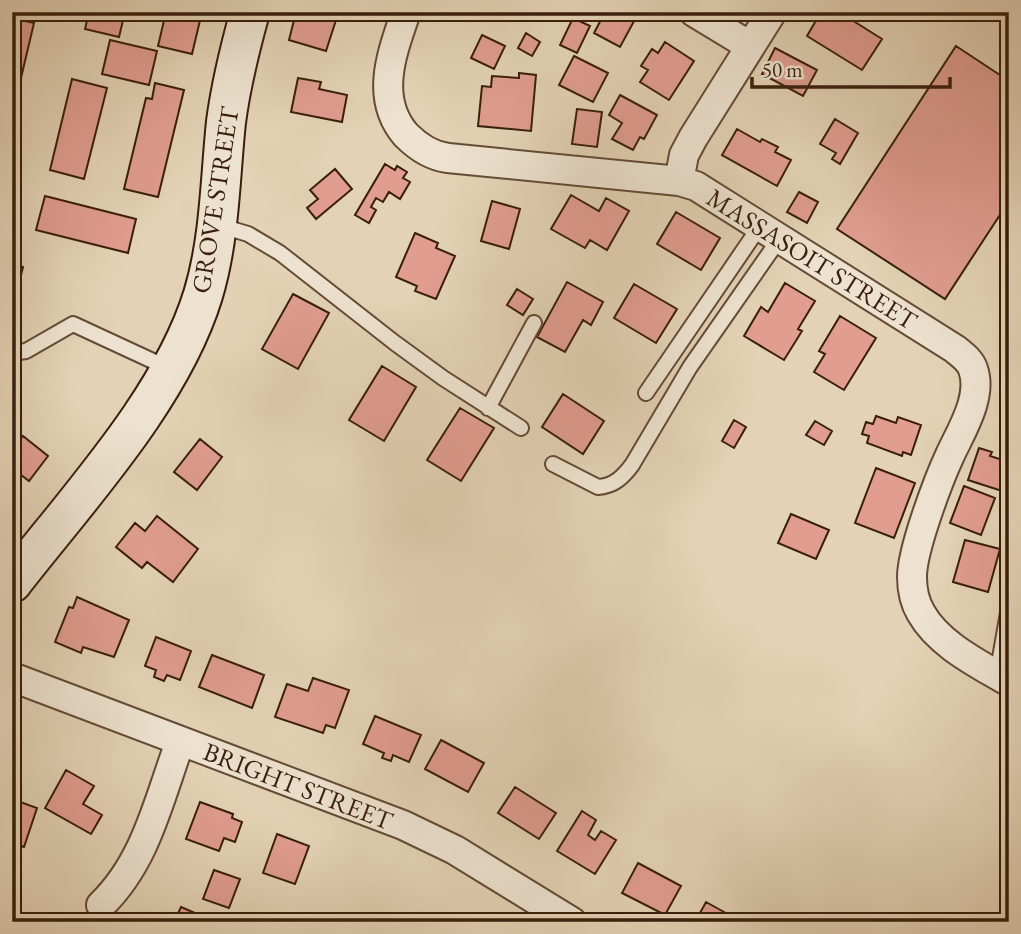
<svg xmlns="http://www.w3.org/2000/svg" width="1021" height="934" font-family="'EB Garamond',serif">
	<style>
		.building { fill: #e09d90; stroke: #391e0c; stroke-width: 2 }
		.lines { fill: none; stroke-linecap: round; stroke-linejoin: round }
		.lane-casing { stroke: #644b36; stroke-width: 18 }
		.street-casing { stroke: #644b36; stroke-width: 32 }
		.secondary-casing { stroke: #391e0c; stroke-width: 42 }
		.lane { stroke: #ede2cf; stroke-width: 14 }
		.street { stroke: #ede2cf; stroke-width: 28 }
		.secondary { stroke: #ede2cf; stroke-width: 38 }
		.labels { text-anchor: middle; dominant-baseline: central; stroke-width: 5; stroke-linejoin: round; paint-order: stroke }
		.street-label { font-size: 26px; fill: #391e0c; stroke: #ede2cf }
	</style>
	<rect width="100%" height="100%" fill="#e3d2b5"/>
	<filter id="stains"><feTurbulence type="fractalNoise" baseFrequency=".00286" numOctaves="4"/><feColorMatrix values="0 0 0 0 .2 0 0 0 0 .09 0 0 0 0 .02 0 0 0 .5 -.17"/></filter>
	<radialGradient id="worn" r=".72"><stop offset=".6" stop-color="#630" stop-opacity="0"/><stop offset="1" stop-color="#630" stop-opacity=".3"/></radialGradient>
	<path class="building" d="M89,12H125L119,37L85,29Z
		M166,12H202L192,54L158,46Z
		M296,12H327L326,18L336,20L326,51L289,40Z
		M605,12H639L620,47L594,33Z
		M821,12H839L882,39L862,70L807,36Z
		M12,18L34,23L12,116Z
		M573,18L590,26L577,53L560,45Z
		M526,33L540,42L532,56L518,48Z
		M482,35L505,46L494,69L471,58Z
		M110,40L157,51L149,85L102,74Z
		M665,42L694,61L669,100L640,82L648,70L641,66L652,49L658,53Z
		M956,46L1009,81V201L945,299L837,229Z
		M775,48L817,70L803,96L762,74Z
		M574,56L608,73L593,102L559,85Z
		M519,73L536,75L531,131L478,126L482,86L491,87L492,76L519,78Z
		M298,78L321,82L319,89L347,95L342,122L291,112Z
		M72,79L107,88L84,179L50,170Z
		M155,83L184,90L158,197L124,189L146,98L152,99Z
		M620,95L657,115L644,139L640,137L633,150L612,139L622,123L609,115Z
		M577,109L602,112L597,147L572,144Z
		M835,119L858,133L840,164L832,159L836,153L820,144Z
		M737,129L760,142L762,139L778,147L775,152L791,160L777,186L722,155Z
		M385,164L395,170L397,166L407,172L403,178L410,182L400,199L389,192L383,202L376,198L371,207L376,210L369,223L355,215Z
		M335,169L352,189L316,219L307,208L318,199L310,190Z
		M799,192L818,202L807,223L787,212Z
		M571,195L599,211L606,198L629,211L607,250L590,240L585,248L551,229Z
		M45,196L136,219L128,253L36,230Z
		M492,201L520,209L509,249L481,241Z
		M676,212L720,238L701,270L657,244Z
		M415,233L438,243L436,248L455,256L436,299L415,291L417,286L396,277Z
		M12,264L23,267L12,313Z
		M567,282L603,302L591,325L583,320L565,352L537,337Z
		M785,283L815,301L798,329L802,331L784,360L744,336L761,307L768,312Z
		M634,284L677,309L656,343L614,318Z
		M517,289L533,299L523,315L507,305Z
		M293,294L329,313L298,369L262,349Z
		M840,316L876,338L844,390L814,372L825,354L819,351Z
		M382,366L416,387L384,441L349,420Z
		M563,394L604,421L583,454L542,427Z
		M460,408L494,428L461,481L427,460Z
		M876,416L896,423L898,417L921,425L911,455L903,452L902,456L867,443L869,436L862,434L866,422L873,424Z
		M734,420L746,427L734,448L722,441Z
		M815,421L832,431L824,445L806,435Z
		M23,436L48,456L29,481L12,468V449Z
		M200,439L222,457L197,490L174,472Z
		M979,448L992,452L990,456L1009,462V470L1002,491L968,480Z
		M876,468L915,483L894,538L855,523Z
		M964,486L995,498L981,535L950,523Z
		M791,514L829,530L816,559L778,543Z
		M157,516L198,549L173,582L147,562L142,568L116,547L135,523L145,531Z
		M965,540L1000,549L988,592L953,582Z
		M77,597L129,620L114,657L83,647L81,653L55,642L69,607L73,608Z
		M156,637L191,651L180,680L167,675L164,681L154,677L156,670L145,666Z
		M212,655L264,675L252,708L199,687Z
		M313,678L349,690L335,728L326,725L323,733L275,717L287,684L308,691Z
		M375,716L421,735L409,762L393,755L391,761L382,758L384,753L363,744Z
		M441,740L484,763L468,792L425,769Z
		M66,770L94,786L83,804L102,815L91,834L45,808Z
		M515,787L556,813L539,839L498,813Z
		M12,799L37,808L24,847L12,843Z
		M200,802L233,814L232,818L242,822L235,842L224,838L219,851L186,839Z
		M582,811L596,820L588,835L595,840L601,831L616,840L595,874L557,851Z
		M277,834L309,846L295,884L263,873Z
		M638,863L681,886L665,915L622,893Z
		M214,870L240,879L229,908L203,899Z
		M706,902L742,922H695Z
		M181,907L209,919L208,922H174Z"/>
	<g class="lines">
		<defs>
			<path id="lane" d="M218,225L248,234L280,253L395,343L443,378L521,428
				M12,353L26,351L73,324L168,368
				M646,393L760,226
				M488,408L534,323
				M553,464L598,487C614,486 623,477 632,465L690,367L780,238
				M997,675L1009,607"/>
			<path id="street" d="M406,12C392,53 374,98 406,135C418,147 431,156 448,158L679,181L696,186L955,349C962,355 970,360 973,369C983,397 961,431 950,455C938,481 912,550 912,577C912,589 915,603 921,613C939,645 979,664 1009,682
				M694,12L750,46
				M679,181L684,155L693,138L772,12
				M12,677L403,825L455,850L572,922
				M101,905C146,862 159,799 180,742"/>
			<path id="secondary" d="M12,583C78,498 171,399 203,295C220,239 220,179 226,122C231,84 240,48 250,12"/>
		</defs>
		<use href="#lane" class="lane-casing"/>
		<use href="#street" class="street-casing"/>
		<use href="#secondary" class="secondary-casing"/>
		<use href="#lane" class="lane"/>
		<use href="#street" class="street"/>
		<use href="#secondary" class="secondary"/>
	</g>
	<g class="labels">
		<g class="street-label">
			<text transform="translate(215 200) rotate(-81)">GROVE STREET</text>
			<text transform="translate(812 259) rotate(32)">MASSASOIT STREET</text>
			<text transform="translate(298 786) rotate(21)">BRIGHT STREET</text>
		</g>
	</g>
	<rect width="1021" height="934" fill="none" stroke="#e3d2b5" stroke-width="42"/>
	<rect x="14" y="14" width="993" height="906" fill="none" stroke="#391e0c" stroke-width="3.5"/>
	<rect x="21" y="21" width="979" height="892" fill="none" stroke="#391e0c" stroke-width="2"/>
	<path d="M752 77v10h198v-10" fill="none" stroke="#391e0c" stroke-width="3.5"/>
	<text x="762" y="77" font-size="21" fill="#391e0c" stroke="#ede2cf" stroke-width="5" paint-order="stroke">50 m</text>
	<rect width="100%" height="100%" filter="url(#stains)"/>
	<rect width="100%" height="100%" fill="url(#worn)"/>
</svg>
